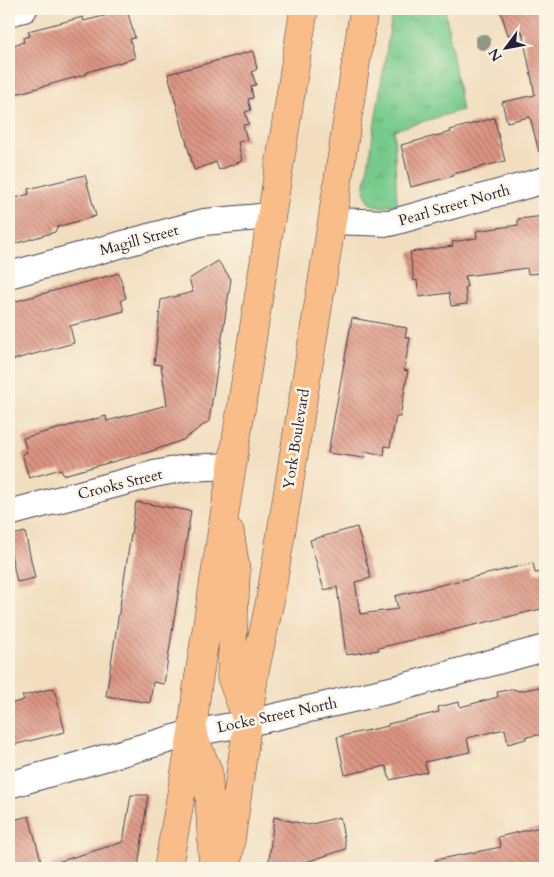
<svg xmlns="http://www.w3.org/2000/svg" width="554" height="877" font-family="Cardo,serif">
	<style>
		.grass { fill: url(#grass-tufts); stroke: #4c7664 }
		.building { fill: url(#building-back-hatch) }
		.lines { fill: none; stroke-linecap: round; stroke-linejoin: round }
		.minor-casing { stroke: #413e4f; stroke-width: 28 }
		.major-casing { stroke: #413e4f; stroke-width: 29 }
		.minor { stroke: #fff; stroke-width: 26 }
		.major { stroke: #f9bd89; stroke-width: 28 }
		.tree { fill: #909786 }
		.labels { text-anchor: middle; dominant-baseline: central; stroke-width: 5; stroke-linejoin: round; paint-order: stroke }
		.street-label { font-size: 15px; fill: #22223b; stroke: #fcf5e5 }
	</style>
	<defs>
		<pattern id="grass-tufts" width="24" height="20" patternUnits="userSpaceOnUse" patternTransform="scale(1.25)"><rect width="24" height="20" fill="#77ca8c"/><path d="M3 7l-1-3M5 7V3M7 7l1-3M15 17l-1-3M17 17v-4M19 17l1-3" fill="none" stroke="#67ad7a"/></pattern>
		<pattern id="building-back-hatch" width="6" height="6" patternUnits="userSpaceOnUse" patternTransform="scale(1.25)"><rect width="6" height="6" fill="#dc9482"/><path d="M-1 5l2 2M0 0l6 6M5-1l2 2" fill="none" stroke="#b2786c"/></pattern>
	</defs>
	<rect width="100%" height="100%" fill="#fcf5e5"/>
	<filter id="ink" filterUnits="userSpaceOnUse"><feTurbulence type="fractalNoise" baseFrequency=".02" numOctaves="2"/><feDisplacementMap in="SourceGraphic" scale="10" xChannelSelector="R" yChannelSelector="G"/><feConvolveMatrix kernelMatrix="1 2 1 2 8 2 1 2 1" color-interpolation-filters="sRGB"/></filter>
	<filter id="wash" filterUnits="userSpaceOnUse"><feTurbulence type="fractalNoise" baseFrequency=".0096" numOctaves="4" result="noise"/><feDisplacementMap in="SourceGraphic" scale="20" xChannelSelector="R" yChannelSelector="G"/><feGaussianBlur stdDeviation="1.12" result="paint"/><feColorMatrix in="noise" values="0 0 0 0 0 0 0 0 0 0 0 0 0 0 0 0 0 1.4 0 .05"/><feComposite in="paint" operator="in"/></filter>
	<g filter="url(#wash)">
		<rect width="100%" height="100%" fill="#f2debf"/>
		<path class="grass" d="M393,9H445L462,110L394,130L397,204L380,207L369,203L364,191Z"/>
		<g id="blocks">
			<path class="building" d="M500,9H545V151L539,152L530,117L507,122L502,102L535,95L522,31L508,35Z
				M127,10L135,38L130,39L135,58L87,72V74L9,96V46L24,42L23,38L30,36L28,31L83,17L84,21Z
				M253,51L257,69L252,72L256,85L251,86L253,98L248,99L251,110L245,112L249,124L243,125L247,140L238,142L242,161L219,170L216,162L194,170L168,74Z
				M494,118L505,161L453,174V176L411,187L401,145L451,132L450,130Z
				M85,175L96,216L57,227L55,232L14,244L9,225V200L29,194L28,189Z
				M545,216V273L528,274L527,268L465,276L467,287H465L467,304L451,306L449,293L419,297L417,280L414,281L410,252L453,246L452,242L477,238L476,231L518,225V219Z
				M218,261L231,279L209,421L183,440L149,452L63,475L61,469L29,478L22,454L27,452L23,438L106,416L107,421L167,405L161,365L154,364L161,300L193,292L189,279Z
				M119,273L126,298L121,300L124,311L70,326L74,343L9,361V303Z
				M352,318L407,328L405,337L410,338L404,370L408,371L400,417H396L390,447L385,446L384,455L365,451L364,458L328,453Z
				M136,502L191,511L164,684L153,682L150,703L106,696Z
				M357,527L371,578L355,582L360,614L398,609L395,596L533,563L535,573L544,572L545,608L378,648L379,650L346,655L337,587L324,590L310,540Z
				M25,532L35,578L17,582L9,545V536Z
				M545,686V734L525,737L526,739L508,744L505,729L467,738L470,752L425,762L427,772L390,780L386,766L345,775L337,737L388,726V724L439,712L438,707L459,702L460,707L498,697L497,692L513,689L519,691Z
				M54,688L65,732L9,746V704L24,700L22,696Z
				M131,795H148L138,868H51V864L123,842Z
				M29,816L41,861L9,868V821Z
				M274,817L308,825L340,817L346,849L288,868H268Z
				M545,826V868H436L435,860L501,847L498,837Z"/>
		</g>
	</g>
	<g filter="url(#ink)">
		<use href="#blocks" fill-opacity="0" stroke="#413e4f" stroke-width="1"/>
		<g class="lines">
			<defs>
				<path id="minor" d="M9,13L24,9
					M332,221L390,223L545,180
					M9,275L204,222L271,216
					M9,513L154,474L186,468L232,466
					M9,785L192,733L248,723L395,689L545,648"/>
				<path id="major" d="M230,532L236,572L231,677L247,720
					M192,733L208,771L213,868
					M168,868L192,733L197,689L304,9
					M227,868L255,670L270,601L332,221L364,9"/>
			</defs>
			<use href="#minor" class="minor-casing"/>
			<use href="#major" class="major-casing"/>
			<use href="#minor" class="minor"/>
			<use href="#major" class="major"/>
		</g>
		<circle class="tree" cx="483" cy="42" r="8"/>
	</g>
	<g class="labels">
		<g class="street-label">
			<text transform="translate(454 205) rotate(-16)">Pearl Street North</text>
			<text transform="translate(139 240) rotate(-15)">Magill Street</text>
			<text transform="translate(296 439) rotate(-81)">York Boulevard</text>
			<text transform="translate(120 484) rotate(-14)">Crooks Street</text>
			<text transform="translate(277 715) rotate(-12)">Locke Street North</text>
		</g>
	</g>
	<rect width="554" height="877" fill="none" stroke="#fcf5e5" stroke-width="30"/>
	<g transform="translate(506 48) rotate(238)" stroke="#fcf5e5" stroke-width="4" paint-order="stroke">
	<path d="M0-4L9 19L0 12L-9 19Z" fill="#22223b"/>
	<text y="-8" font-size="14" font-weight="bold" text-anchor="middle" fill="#22223b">N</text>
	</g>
</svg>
